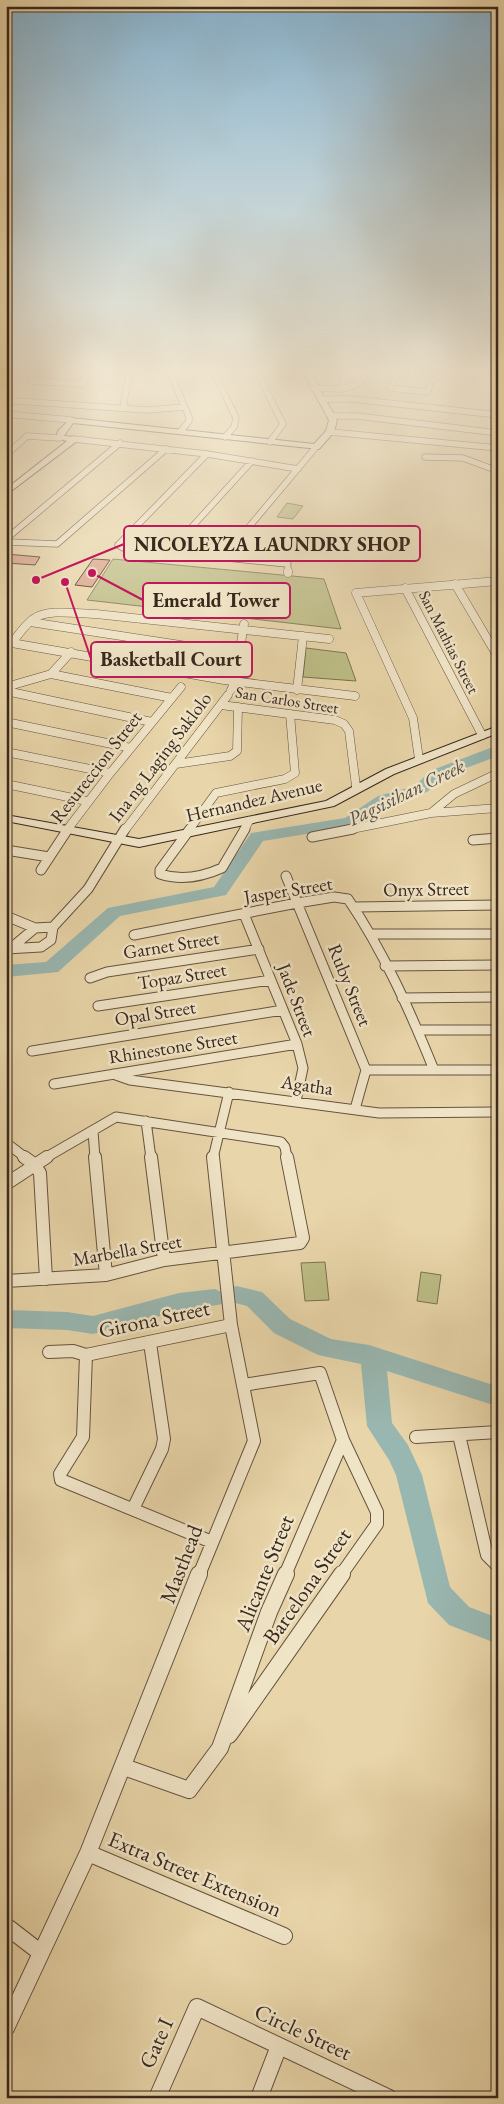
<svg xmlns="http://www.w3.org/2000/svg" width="504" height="2104" font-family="'EB Garamond',serif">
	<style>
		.green { fill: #bcbc84; stroke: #7a7251 }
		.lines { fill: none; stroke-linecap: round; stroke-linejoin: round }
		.river { fill: #99b7b1; fill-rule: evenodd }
		.building { fill: #daa088; stroke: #39281e }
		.street-far4-casing { stroke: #655341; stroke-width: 7 }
		.street-far3-casing { stroke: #655341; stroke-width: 9 }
		.street-far2-casing { stroke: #655341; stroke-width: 11 }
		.street-far1-casing { stroke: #655341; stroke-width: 14 }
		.street-casing { stroke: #655341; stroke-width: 18 }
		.secondary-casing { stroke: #39281e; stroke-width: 2 }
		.street-far4 { stroke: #f0e4c7; stroke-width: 5.5 }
		.street-far3 { stroke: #f0e4c7; stroke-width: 8 }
		.street-far2 { stroke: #f0e4c7; stroke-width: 9 }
		.street-far1 { stroke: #f0e4c7; stroke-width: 12 }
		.street { stroke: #f0e4c7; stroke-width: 16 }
		.secondary { fill: #f0e4c7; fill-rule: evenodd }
		.labels { text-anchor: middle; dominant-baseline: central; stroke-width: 5; stroke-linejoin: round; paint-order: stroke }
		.far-street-label { font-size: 16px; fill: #39281e; stroke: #f0e4c7 }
		.street-label { font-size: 19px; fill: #39281e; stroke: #f0e4c7 }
		.water-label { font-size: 20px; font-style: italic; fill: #514c43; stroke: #f0e4c7 }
		.near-street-label { font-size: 22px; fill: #39281e; stroke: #f0e4c7 }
		.leader { fill: none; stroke: #c2185b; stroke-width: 2 }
		.callout-dot { fill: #c2185b; stroke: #f0e4c7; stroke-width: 2 }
		.callout { fill: #f0e4c7; stroke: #c2185b; stroke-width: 2 }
		.callout-label { font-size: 20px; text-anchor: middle; font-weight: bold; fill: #39281e }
	</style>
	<rect width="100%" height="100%" fill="#e8d5a9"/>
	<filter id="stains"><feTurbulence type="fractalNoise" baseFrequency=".004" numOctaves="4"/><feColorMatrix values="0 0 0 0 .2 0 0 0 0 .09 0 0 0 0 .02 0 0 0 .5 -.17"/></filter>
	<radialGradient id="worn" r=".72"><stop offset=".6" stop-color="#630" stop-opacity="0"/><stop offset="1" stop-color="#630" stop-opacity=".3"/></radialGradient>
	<path class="green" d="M287,503L303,506L293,519L277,517Z
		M113,559L324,579L341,629L87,600Z
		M306,648L346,653L356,681L303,677Z
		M325,1262L329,1300L305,1301L301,1263Z
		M421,1272L441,1275L437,1304L417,1301Z"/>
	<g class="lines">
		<path class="river" d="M498,745V756L442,777L427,792L390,802L356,826L263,841L226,895L120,916L58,972L6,977V965L46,962L108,908L214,887L251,833L345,818L378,796L415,786L430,771Z
			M236,1286L262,1292L290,1319L331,1339L369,1345L490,1384L498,1382V1402L490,1404L387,1371L392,1423L408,1445L422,1475L450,1587L469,1607L498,1618V1644L449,1625L428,1603L396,1475L389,1460L367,1426L361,1364L318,1355L274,1333L247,1306L228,1301L226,1299L223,1304L179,1311L93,1334L67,1330L6,1328V1310L67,1312L93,1316L179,1293L215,1289L225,1294L228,1289Z"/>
	</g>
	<path class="building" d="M6,554L40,557L35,565L6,563Z
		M93,559L110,560L92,587L75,585Z"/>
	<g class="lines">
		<defs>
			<path id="street-far4" d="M34,368L30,381L83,384L87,368
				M168,368L189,417V421L181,431
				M212,368L236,418L234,427L225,437
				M255,368L283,424L270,442
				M387,368L399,370L390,388L427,392L430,385
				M343,377L364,378L354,386L342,389Z
				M470,378L472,368
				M433,380L438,368
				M314,388L342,389
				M321,399H352L498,415
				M6,405L16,401L147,410L184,407
				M123,408L130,368
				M6,414L71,420
				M331,416H357L498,433
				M330,432L498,448
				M74,439L207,454L298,469
				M120,443L6,539L8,542L57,544L166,449
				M207,454L118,545L123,548L287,564
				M6,455L27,436L60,438
				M425,457L463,458L498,471
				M246,530L282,535L287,538L288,572
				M169,552L252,461
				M223,558L316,447"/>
			<path id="street-far3" d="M288,571V573
				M455,584L498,657
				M405,588L482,735
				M30,622L239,654
				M6,642L224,680L355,696
				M12,643C18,635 25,625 33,619C49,608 78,614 96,614L329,639
				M6,670H8
				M51,674L172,698
				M6,687L51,674L71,652
				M231,690L235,681L244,624
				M297,690L303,636
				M6,691L152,722
				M221,705L335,720L344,724L349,731L356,786
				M6,722L131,748
				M6,752L110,773
				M419,759L413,718L356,593L498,581
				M176,764L230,756L237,751L238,707
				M6,784L87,801
				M431,813L454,794L498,773
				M67,830L108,776L181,687
				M125,830L228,695
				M189,830L216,793L285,779L295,773L290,714
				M244,830L249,821
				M347,830L431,813L498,808"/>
			<path id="street-far2" d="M190,829L160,870V874C181,881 202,877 222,868L245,829
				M312,837L353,829
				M473,840L498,838
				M6,850L49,857
				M41,870L68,829
				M286,876L366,1070L355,1109
				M355,907L498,905
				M244,914L297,1044L303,1068L296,1101
				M6,916L35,928L53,927
				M372,934H498
				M134,935L297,903L334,897L348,899C384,952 410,1011 434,1070
				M6,949L41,947L51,940L53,927L88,889L125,829
				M10,949L35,928
				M385,966L498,965
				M90,978L107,972L259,949
				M402,998L498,997
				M98,1006L271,980
				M418,1030H498
				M32,1051L283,1010
				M366,1070H498
				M113,1074L130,1080L379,1113L498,1112
				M54,1084L297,1044
				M146,1121L151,1158
				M93,1131L95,1158
				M9,1145L26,1158
				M45,1158L116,1117L281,1142L285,1147L287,1158
				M213,1158L229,1092"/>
			<path id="street-far1" d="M24,1157L34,1164L40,1173L46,1279
				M95,1157L106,1275
				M151,1157L164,1260
				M6,1184L47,1157
				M6,1281L106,1275L164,1260L300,1243L303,1238L287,1157
				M49,1352L73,1351L86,1355L231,1325
				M86,1355L83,1437L60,1474L61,1480L212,1542
				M243,1385L320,1373L343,1440L285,1575
				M459,1435L487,1555L498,1566
				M416,1437L498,1432
				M133,1509L162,1449L164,1439L150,1343
				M199,1575L254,1441L231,1325L213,1157
				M341,1575L377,1524V1512L343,1440"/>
			<path id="street" d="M229,1735L342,1574
				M124,1767L189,1790L220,1748L269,1612L286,1574
				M88,1853L284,1936
				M6,1926L41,1953
				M6,2028L88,1853L199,1574
				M157,2098L197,2007L389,2098
				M259,2098L279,2046"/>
			<path id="secondary" d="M301,368H308L337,420L334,432L319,449L73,423L64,436L77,437V441L6,495V489L67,441L56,438L58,431L71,418L314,444L326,431L329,420Z
				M498,726V733L394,774L334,806L139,847L6,821V815L139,839L326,801L386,769Z"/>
		</defs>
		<use href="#street-far4" class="street-far4-casing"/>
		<use href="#street-far3" class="street-far3-casing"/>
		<use href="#street-far2" class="street-far2-casing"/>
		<use href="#street-far1" class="street-far1-casing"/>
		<use href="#street" class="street-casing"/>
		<use href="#secondary" class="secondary-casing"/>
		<use href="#street-far4" class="street-far4"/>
		<use href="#street-far3" class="street-far3"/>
		<use href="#street-far2" class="street-far2"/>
		<use href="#street-far1" class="street-far1"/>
		<use href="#street" class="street"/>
		<use href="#secondary" class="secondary"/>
	</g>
	<linearGradient id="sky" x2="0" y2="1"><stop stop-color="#88b5d2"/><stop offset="0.56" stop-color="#f5ecd8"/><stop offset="1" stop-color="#f5ecd8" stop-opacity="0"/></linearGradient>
	<rect width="504" height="663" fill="url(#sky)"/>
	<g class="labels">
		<g class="far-street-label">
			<text transform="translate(449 642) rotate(63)">San Mathias Street</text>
			<text transform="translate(287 700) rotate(9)">San Carlos Street</text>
		</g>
		<g class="street-label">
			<text transform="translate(160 757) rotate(-53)">Ina ng Laging Saklolo</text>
			<text transform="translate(96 767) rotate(-52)">Resureccion Street</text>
			<text transform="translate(254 800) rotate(-13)">Hernandez Avenue</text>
			<text transform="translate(426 889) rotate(-1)">Onyx Street</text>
			<text transform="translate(288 890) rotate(-9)">Jasper Street</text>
			<text transform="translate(171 945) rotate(-9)">Garnet Street</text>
			<text transform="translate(182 976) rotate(-9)">Topaz Street</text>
			<text transform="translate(350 985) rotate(68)">Ruby Street</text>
			<text transform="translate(297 1000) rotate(69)">Jade Street</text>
			<text transform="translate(155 1013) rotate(-9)">Opal Street</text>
			<text transform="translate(173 1047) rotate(-9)">Rhinestone Street</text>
			<text transform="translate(307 1085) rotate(8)">Agatha</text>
			<text transform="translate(127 1250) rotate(-10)">Marbella Street</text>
		</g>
		<g class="water-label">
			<text transform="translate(406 792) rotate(-26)">Pagsisihan Creek</text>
		</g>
		<g class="near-street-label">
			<text transform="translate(154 1319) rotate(-12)">Girona Street</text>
			<text transform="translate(181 1564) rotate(-69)">Masthead</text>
			<text transform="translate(264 1573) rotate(-68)">Alicante Street</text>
			<text transform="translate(307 1586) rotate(-55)">Barcelona Street</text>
			<text transform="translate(195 1874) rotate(23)">Extra Street Extension</text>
			<text transform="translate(303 2032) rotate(25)">Circle Street</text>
			<text transform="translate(156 2043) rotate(-66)">Gate I</text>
		</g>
	</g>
	<path class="leader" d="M36 580L124 544M92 573L143 600M65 582L91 659"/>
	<g class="callout-dot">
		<circle cx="36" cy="580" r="5"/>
		<circle cx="92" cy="573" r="5"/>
		<circle cx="65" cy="582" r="5"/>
	</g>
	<g class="callout">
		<rect x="124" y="526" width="296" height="35" rx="5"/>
		<rect x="143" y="583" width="147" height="35" rx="5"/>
		<rect x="91" y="642" width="161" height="35" rx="5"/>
	</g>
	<g class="callout-label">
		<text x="272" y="551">NICOLEYZA LAUNDRY SHOP</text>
		<text x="216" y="607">Emerald Tower</text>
		<text x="171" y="666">Basketball Court</text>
	</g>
	<rect width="504" height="2104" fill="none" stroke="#e8d5a9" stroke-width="25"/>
	<rect x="8" y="8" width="489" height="2089" fill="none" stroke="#39281e" stroke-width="2.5"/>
	<rect x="12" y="12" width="479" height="2079" fill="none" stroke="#39281e"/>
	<rect width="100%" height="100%" filter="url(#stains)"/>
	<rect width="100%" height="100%" fill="url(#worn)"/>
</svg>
